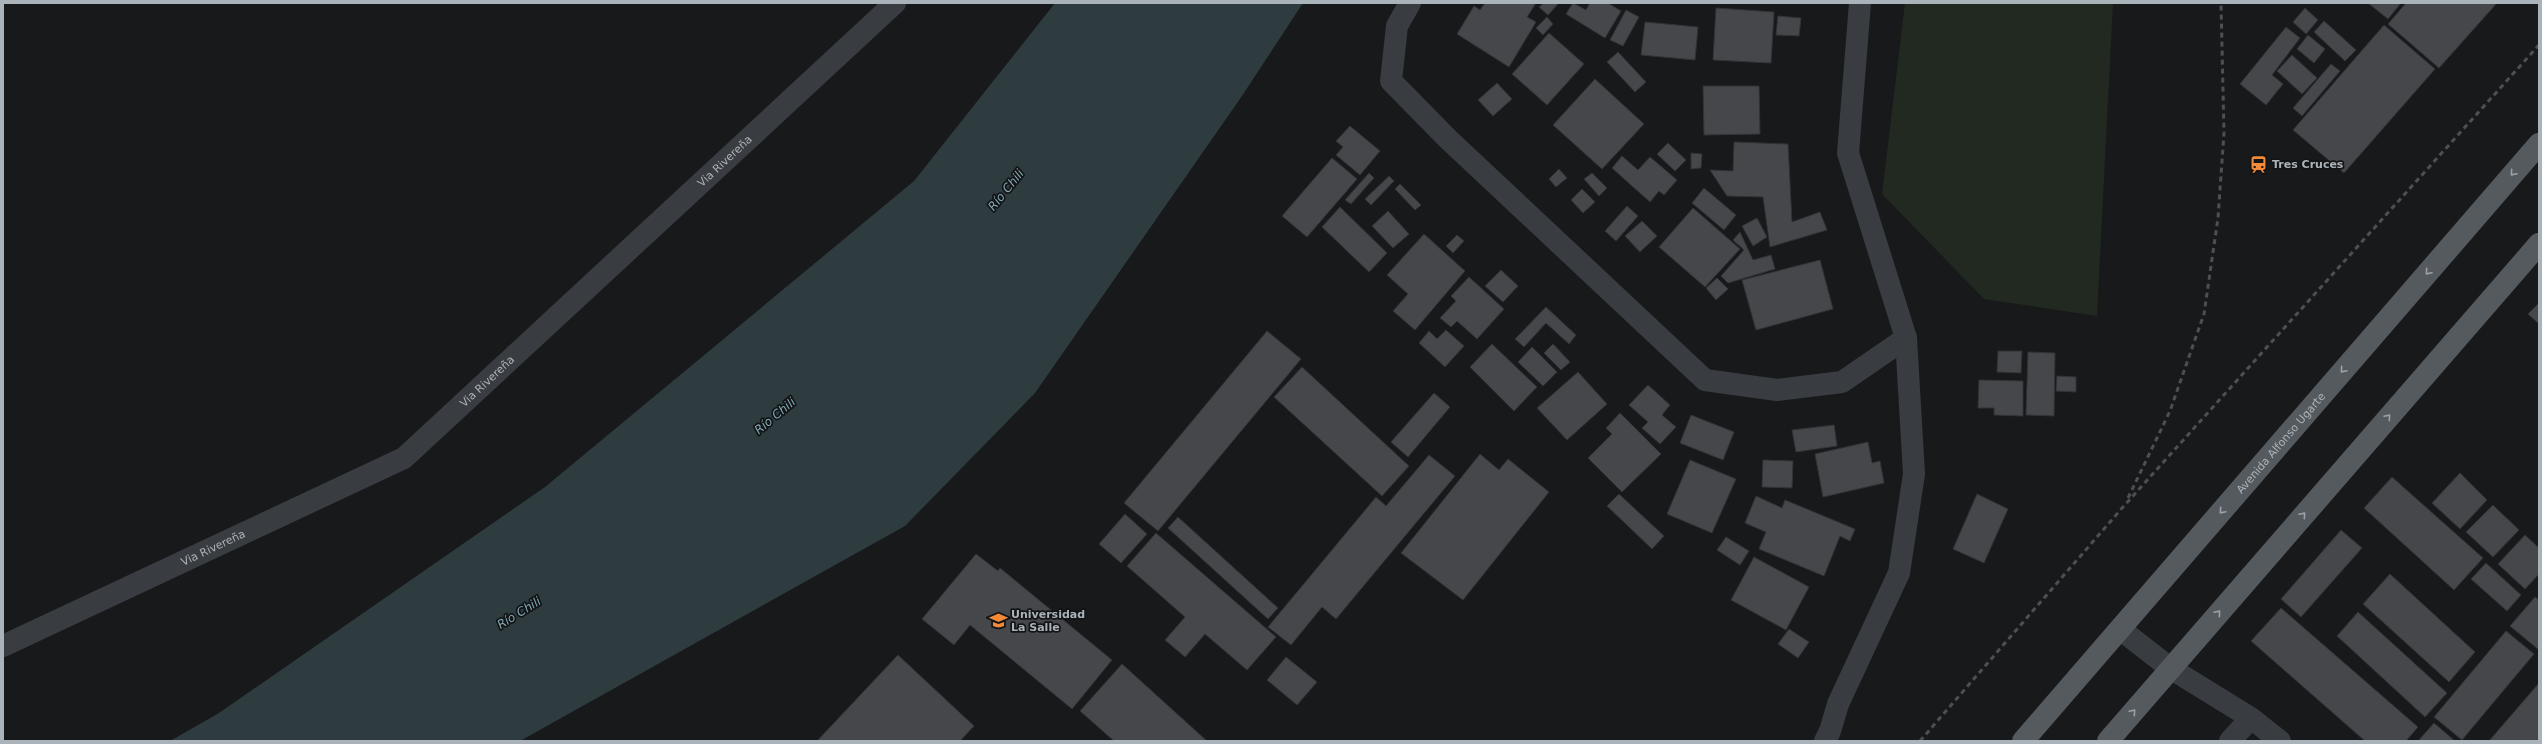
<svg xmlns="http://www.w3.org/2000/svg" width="2542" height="744" font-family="'DejaVu Sans',sans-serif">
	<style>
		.green { fill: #212920 }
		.water { fill: #2e3b3f }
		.building { fill: #45474b; stroke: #323337 }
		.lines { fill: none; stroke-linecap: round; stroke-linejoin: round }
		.service { stroke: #393c40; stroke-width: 22 }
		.minor { stroke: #393c40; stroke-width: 22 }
		.primary { stroke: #555a5f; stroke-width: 22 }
		.rail { stroke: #4c5055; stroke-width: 3; stroke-dasharray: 5 4; stroke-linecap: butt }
		.oneway { stroke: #9aa1a8 }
		.labels { text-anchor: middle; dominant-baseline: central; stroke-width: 3.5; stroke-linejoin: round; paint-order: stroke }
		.street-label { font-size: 11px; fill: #abb3ba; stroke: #131416 }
		.poi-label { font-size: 11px; font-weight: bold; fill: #abb3ba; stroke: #131416; text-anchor: start }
		.water-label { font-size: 12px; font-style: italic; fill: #82a9b5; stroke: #131416 }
	</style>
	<rect width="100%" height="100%" fill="#18191b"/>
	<path class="green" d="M1905,3H2113L2097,316L1984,299L1882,194Z"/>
	<path class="water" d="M1055,3H1303L1242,96L1035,393L905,526L520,741H170L219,713L545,487L914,181Z"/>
	<path class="building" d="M1485,3H1536L1527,17L1536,22L1509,67L1457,34L1474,6L1480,10Z
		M1544,3H1557L1558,4L1548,15L1539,7Z
		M1573,3L1586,10L1590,3H1608L1621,11L1605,38L1566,14Z
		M2368,3H2401L2388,19Z
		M2406,3H2497L2439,68L2388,24Z
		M1716,8L1774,12L1771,63L1713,60Z
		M2305,8L2318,20L2306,34L2293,22Z
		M1626,10L1639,17L1623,46L1610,40Z
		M1778,16L1801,18L1799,36L1776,35Z
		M1547,17L1553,24L1543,35L1536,28Z
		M2324,21L2356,50L2345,61L2314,32Z
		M1645,22L1698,27L1695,60L1641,55Z
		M2384,25L2435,69L2344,173L2293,130Z
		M2286,27L2300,38L2272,75L2283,84L2266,105L2240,84Z
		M1549,33L1584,64L1547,105L1512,74Z
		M2308,35L2325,49L2314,63L2297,49Z
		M1618,52L1646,82L1635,92L1607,62Z
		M2292,55L2317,78L2302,94L2277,71Z
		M2331,64L2340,71L2302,116L2293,108Z
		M1595,79L1644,124L1602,169L1553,125Z
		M1497,83L1512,99L1493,116L1478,100Z
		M1703,86H1759L1760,134L1704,135Z
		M1350,126L1380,151L1360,175L1336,155L1343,147L1336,141Z
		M1734,142L1788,144L1792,222L1820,212L1827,230L1770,247L1763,197L1727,196L1710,170L1733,171Z
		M1668,143L1686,160L1675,171L1657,154Z
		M1691,153L1702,154L1701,168L1691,169Z
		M1622,156L1638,170L1650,157L1677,180L1664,195L1659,191L1650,202L1612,168Z
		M1332,158L1357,179L1307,237L1282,216Z
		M1559,169L1567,178L1556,187L1549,179Z
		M1369,173L1374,178L1351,204L1345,200Z
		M1592,173L1607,188L1599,196L1584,179Z
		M1389,176L1394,181L1371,205L1365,199Z
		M1400,184L1421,205L1415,210L1395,189Z
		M1704,188L1736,215L1724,230L1692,203Z
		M1582,189L1595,202L1583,213L1571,200Z
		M1627,206L1638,216L1616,241L1605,231Z
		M1340,207L1387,253L1369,272L1322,227Z
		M1693,208L1740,249L1705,287L1659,247Z
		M1388,211L1409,234L1393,248L1372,226Z
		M1757,218L1767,237L1753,246L1742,226Z
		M1642,221L1657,236L1640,252L1625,236Z
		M1740,232L1753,260L1771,255L1775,269L1728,283L1721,276L1744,250L1733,240Z
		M1424,234L1465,271L1415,330L1393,311L1408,294L1387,275Z
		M1457,235L1464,241L1453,253L1446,246Z
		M1820,260L1833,309L1756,330L1742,280Z
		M1501,270L1518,286L1503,302L1485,286Z
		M1469,277L1504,309L1477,339L1457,321L1451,327L1440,318L1456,301L1451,296Z
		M1717,278L1728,289L1716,300L1706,288Z
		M2539,303V324L2528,314Z
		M1546,307L1576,335L1569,344L1546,323L1524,347L1515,339Z
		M1446,330L1464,346L1445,367L1419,343L1429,331L1437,339Z
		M1267,331L1301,359L1158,531L1124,503Z
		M1492,344L1537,387L1514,411L1470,367Z
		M1553,344L1570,362L1561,370L1544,353Z
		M1532,347L1557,372L1543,386L1518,362Z
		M1998,351H2022L2021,373L1997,372Z
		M2028,352L2055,353L2054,416L2026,415Z
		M1302,367L1409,466L1382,496L1274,397Z
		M1578,372L1607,404L1567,440L1537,408Z
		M2057,376L2076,377V392L2056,391Z
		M1979,380L2023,381V416L1994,415V408H1978Z
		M1648,385L1670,405L1662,415L1676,427L1660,444L1642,428L1648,422L1629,405Z
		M1434,393L1450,407L1408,457L1391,442Z
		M1620,413L1661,454L1622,492L1588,458L1612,434L1606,428Z
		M1691,415L1734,432L1723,460L1680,443Z
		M1834,425L1837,446L1796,452L1792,430Z
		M1868,442L1872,463L1880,461L1884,483L1823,497L1815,454Z
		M1480,454L1499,470L1508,459L1549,492L1463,600L1401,553Z
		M1429,455L1455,476L1336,619L1322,607L1291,645L1268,627L1376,497L1386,506Z
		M1690,460L1736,479L1712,533L1667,514Z
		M1763,460L1793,461L1792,488L1762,487Z
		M2460,473L2487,500L2460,529L2432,503Z
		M2392,477L2483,558L2454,590L2364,508Z
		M1619,494L1664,536L1652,549L1607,506Z
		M1977,494L2008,509L1984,563L1953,549Z
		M1756,496L1782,508L1785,500L1855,529L1850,541L1840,536L1824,576L1759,549L1766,532L1745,523Z
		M2493,505L2519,530L2493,557L2466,532Z
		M1125,514L1147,534L1121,563L1099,544Z
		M1178,517L1278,608L1268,619L1168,528Z
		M2341,530L2362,548L2301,617L2281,599Z
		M1156,533L1276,637L1247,670L1205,634L1185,657L1165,640L1185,617L1127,566Z
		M2525,535L2539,548V574L2525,589L2498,564Z
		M1726,537L1749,551L1740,565L1717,550Z
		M976,554L998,571L1000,568L1112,660L1072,709L970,625L954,645L922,619Z
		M1754,557L1809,587L1786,630L1731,600Z
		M2486,563L2521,595L2507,611L2471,579Z
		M2390,574L2475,652L2449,682L2363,604Z
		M2535,597L2539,600V650L2510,626Z
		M2281,608L2418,727L2406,741H2365L2251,641Z
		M2358,612L2447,693L2425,717L2337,636Z
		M1789,629L1809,642L1798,658L1778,644Z
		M2506,631L2534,654L2462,740L2434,717Z
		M898,655L974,726L960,741H817Z
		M1286,657L1317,682L1297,705L1267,680Z
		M1122,664L1207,741H1114L1080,711Z
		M2539,683V741H2489Z
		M2434,723L2455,741H2418Z"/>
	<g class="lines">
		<path class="service" d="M2120,629L2170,668L2251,718L2280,741
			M2230,741L2251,718"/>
		<g class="minor">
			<path d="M1410,3L1397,26L1391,81L1448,139L1705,380L1777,390L1842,382L1906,338"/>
			<path id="s1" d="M3,646L404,458L895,3"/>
			<path d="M1825,741L1830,731L1838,704L1899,573L1914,474L1906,338L1848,153L1860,3"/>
		</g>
		<g class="primary">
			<path id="s2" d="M2023,741L2539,144"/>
			<path d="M2108,741L2539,244"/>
		</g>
		<path class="rail" d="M2128,498L2170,411L2204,314L2218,218L2224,133L2221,3
			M1920,741L2123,507L2539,45"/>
	</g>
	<defs><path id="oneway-chevron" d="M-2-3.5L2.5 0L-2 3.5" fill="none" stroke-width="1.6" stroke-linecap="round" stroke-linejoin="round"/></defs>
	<g class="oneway">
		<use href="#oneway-chevron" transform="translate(2513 173) rotate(131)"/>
		<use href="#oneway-chevron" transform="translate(2428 272) rotate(131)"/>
		<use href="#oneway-chevron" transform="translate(2343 370) rotate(131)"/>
		<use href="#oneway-chevron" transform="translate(2388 417) rotate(-49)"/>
		<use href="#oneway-chevron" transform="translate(2222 511) rotate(131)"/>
		<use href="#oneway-chevron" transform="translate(2303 515) rotate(-49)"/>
		<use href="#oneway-chevron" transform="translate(2218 613) rotate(-49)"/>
		<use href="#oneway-chevron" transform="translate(2133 712) rotate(-49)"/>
	</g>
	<defs>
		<symbol id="station-bare" viewBox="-9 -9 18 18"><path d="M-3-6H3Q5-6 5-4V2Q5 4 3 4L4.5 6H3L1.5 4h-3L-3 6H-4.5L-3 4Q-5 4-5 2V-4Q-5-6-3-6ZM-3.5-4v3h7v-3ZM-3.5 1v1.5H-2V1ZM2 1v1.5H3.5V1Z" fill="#f48937" stroke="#131416" stroke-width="2.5" paint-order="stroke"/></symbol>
		<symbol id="university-bare" viewBox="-9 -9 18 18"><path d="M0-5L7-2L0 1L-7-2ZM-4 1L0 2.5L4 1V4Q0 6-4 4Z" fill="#f48937" stroke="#131416" stroke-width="2.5" paint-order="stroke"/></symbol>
	</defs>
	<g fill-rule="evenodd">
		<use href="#station-bare" x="2246" y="152" width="25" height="25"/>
		<use href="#university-bare" x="986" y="608" width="25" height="25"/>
	</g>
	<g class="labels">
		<g class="street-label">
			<text stroke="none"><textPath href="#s1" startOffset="880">Via Rivereña</textPath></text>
			<text stroke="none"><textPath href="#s1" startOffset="556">Via Rivereña</textPath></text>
			<text stroke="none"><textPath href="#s2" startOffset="394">Avenida Alfonso Ugarte</textPath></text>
			<text stroke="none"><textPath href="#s1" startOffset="232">Via Rivereña</textPath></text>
		</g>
		<g class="poi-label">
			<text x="2272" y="164">Tres Cruces</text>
			<text x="1011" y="614">Universidad<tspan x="1011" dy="13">La Salle</tspan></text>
		</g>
		<g class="water-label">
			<text transform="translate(1006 190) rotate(-51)">Río Chili</text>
			<text transform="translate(775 416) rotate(-40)">Río Chili</text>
			<text transform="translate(519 613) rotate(-32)">Río Chili</text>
		</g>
	</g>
	<rect width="2542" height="744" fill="none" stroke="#abb3ba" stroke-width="8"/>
</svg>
